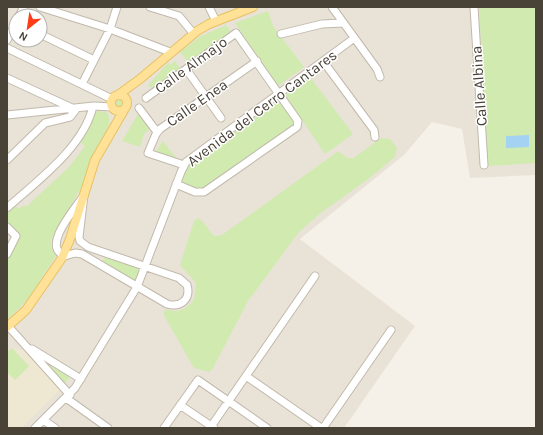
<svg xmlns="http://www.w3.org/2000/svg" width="543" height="435" font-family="Karla,sans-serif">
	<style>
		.residential { fill: #e9e3d7; fill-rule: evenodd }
		.education { fill: #eee7d2 }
		.green { fill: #d0eab0 }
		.water { fill: #a3d2f3 }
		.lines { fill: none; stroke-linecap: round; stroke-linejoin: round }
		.minor-casing { stroke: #c1b9ab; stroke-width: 9 }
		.major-casing { stroke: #e8c163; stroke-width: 10 }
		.minor { stroke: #fff; stroke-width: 7 }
		.major { stroke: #ffe298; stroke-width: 8 }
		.labels { text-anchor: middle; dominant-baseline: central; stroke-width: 3; stroke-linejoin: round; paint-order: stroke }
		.street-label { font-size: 15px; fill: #494237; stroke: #fff }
	</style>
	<rect width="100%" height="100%" fill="#f5f1e9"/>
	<path class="residential" d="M7,7H536V175L470,178L462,129L432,122L404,155L300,239L415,326L344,428H7ZM16,16H40V40H16Z"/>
	<path class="education" d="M12,348L24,350L61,389L21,428H7V352Z"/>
	<path class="green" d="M479,7H536V163L488,166Z
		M268,11L273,26L304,67L278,86L235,23Z
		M226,25L231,32L188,62L180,52L199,37Z
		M175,61L180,68L151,88L148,85L168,63L170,65Z
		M310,77L353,134L325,154L285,95Z
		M114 103a5 5 0 1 1 10 0a5 5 0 1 1-10 0Z
		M277,102H282L295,122L294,124L204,188C196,189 186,187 181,181L187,166Z
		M97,111L106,112L109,116V125L98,147L82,186L52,238C49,247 52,249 56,256L28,299L7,320V259L19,236L16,231L7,224V213L15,206L19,209L22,206H27L69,167L85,146L78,141Z
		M139,112L150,128L144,134L140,147L122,141Z
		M381,138L390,139L397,148L395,157L367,180L322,212L299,232L248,301L213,368L209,372L194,368L163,314L166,309C178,314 186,309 194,300L196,283L180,265L194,221L198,218C205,222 208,230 214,236L222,235L337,152L341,153L347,158H354Z
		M163,141L177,159L175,161L154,154Z
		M105,256L138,267L140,272L134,281L102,263Z
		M12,348L29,366L15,380L7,372V352Z
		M38,355L70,376L64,385Z"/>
	<path class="water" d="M529,135V147L506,148V136Z"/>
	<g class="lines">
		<defs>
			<path id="minor" d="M40,7L110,29L170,52
				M150,7L179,16L193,33
				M209,7L216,21
				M332,7L377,69L380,77
				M474,7L484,165
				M19,16L24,7
				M40,34L94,60
				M281,34L322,24L342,23
				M7,40L16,23
				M7,48L112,99
				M323,61L374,130L375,137
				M186,69L221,118
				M7,78L72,108
				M82,84L110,29L117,7
				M146,98L236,33L298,121L297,127L204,192H195L176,184
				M139,108L157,132
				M7,115L94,106L112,107
				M7,160L45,123L70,117L77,108
				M184,165L148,153L156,134L160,129L257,61
				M84,195L79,237L80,241L88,247L179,278L187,285C191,299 181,308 167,304L82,254L75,253L65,256C40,247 76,208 84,195Z
				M7,208C37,181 84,147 93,106
				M7,227L16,236L7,254
				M8,326L70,395
				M32,349L81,379
				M246,376L321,428
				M66,398L108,428
				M180,405L214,428
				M43,420L55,428
				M35,428L75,388L137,287L181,172L186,162L353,39
				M164,428L198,380L267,428
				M210,428L315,276
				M323,428L391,330"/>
			<path id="major" d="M111 103a8 8 0 1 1 16 0a8 8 0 1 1-16 0Z
				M118,95L140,79L197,31L209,24L253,7
				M7,327L26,310L62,258L70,239L95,160L124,110"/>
		</defs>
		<use href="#minor" class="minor-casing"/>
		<use href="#major" class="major-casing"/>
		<use href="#minor" class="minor"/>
		<use href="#major" class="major"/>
	</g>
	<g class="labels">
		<g class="street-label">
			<text transform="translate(191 65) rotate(-36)">Calle Almajo</text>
			<text transform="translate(479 86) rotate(-94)">Calle Albina</text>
			<text transform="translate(197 103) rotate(-35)">Calle Enea</text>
			<text transform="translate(262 108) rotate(-37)">Avenida del Cerro Cantares</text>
		</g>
	</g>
	<rect width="543" height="435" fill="none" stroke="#494237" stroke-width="16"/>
	<g transform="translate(28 28) rotate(210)"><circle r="19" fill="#ffffff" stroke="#b6b3af"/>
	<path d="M0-3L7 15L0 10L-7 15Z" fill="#ff3a16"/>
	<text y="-6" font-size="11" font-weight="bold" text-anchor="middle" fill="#494237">N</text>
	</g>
</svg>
